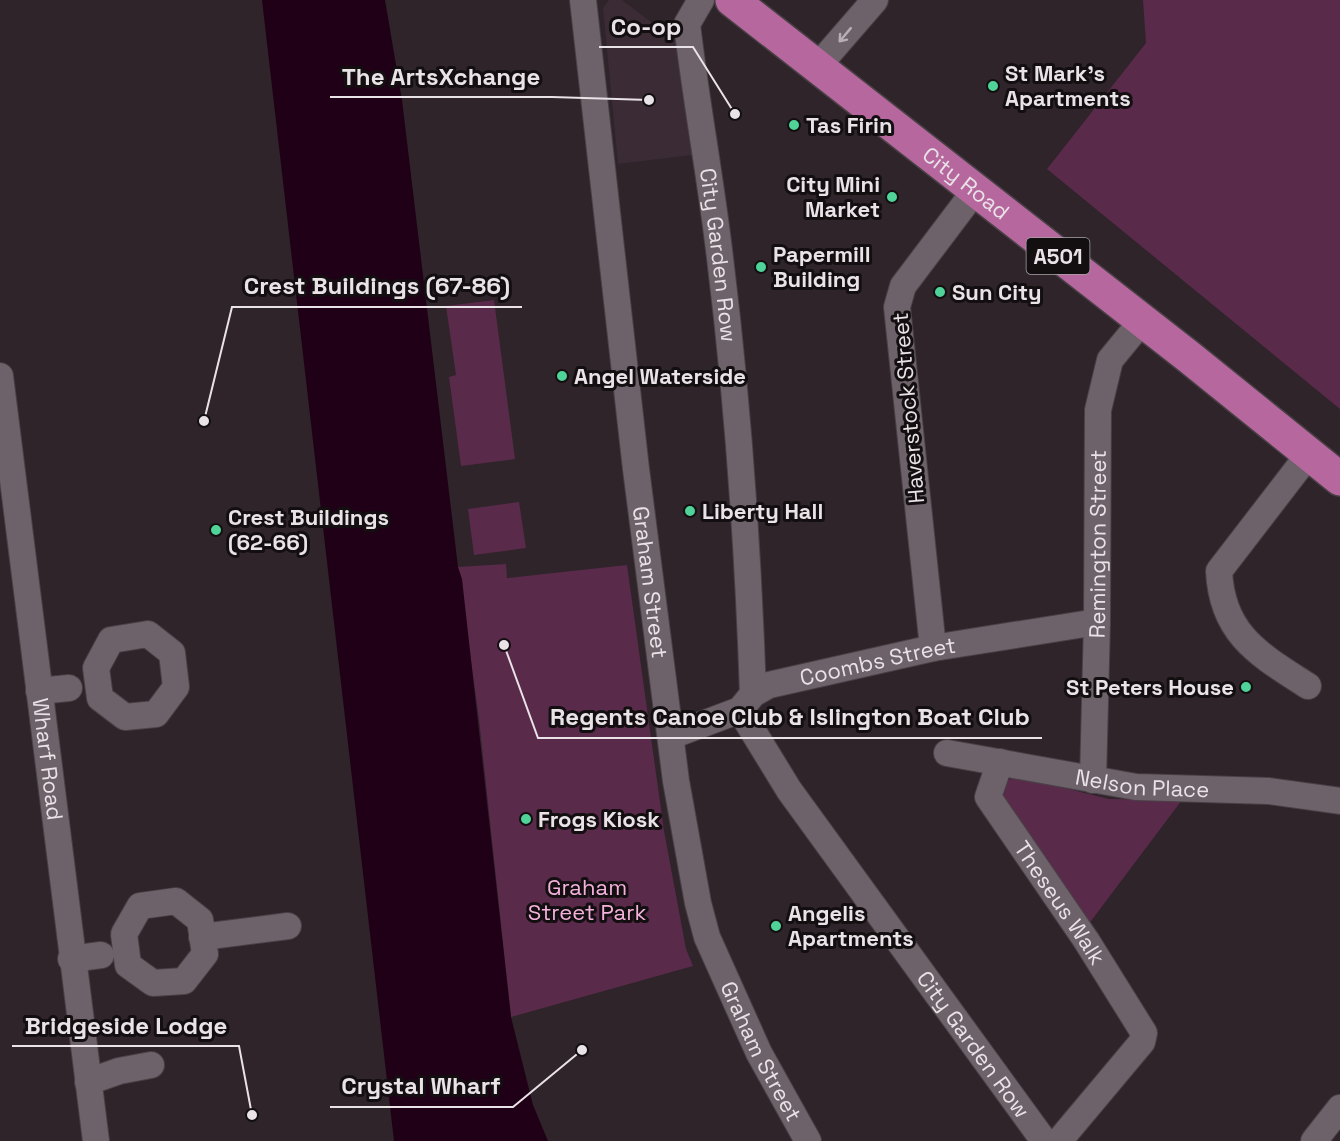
<svg xmlns="http://www.w3.org/2000/svg" width="1340" height="1141" font-family="'Space Grotesk',sans-serif">
	<style>
		.built { fill: #3a2b35 }
		.green { fill: #5a2a4b }
		.water { fill: #200017 }
		.lines { fill: none; stroke-linecap: round; stroke-linejoin: round }
		.minor-casing { stroke: #494046; stroke-width: 28 }
		.trunk-casing { stroke: #494046; stroke-width: 36 }
		.minor { stroke: #6d6269; stroke-width: 26 }
		.trunk { stroke: #b6689e; stroke-width: 33 }
		.oneway { stroke: #b7afb5 }
		.poi-dot { fill: #50d398; stroke: #130f11; stroke-width: 2 }
		.labels { text-anchor: middle; dominant-baseline: central; stroke-width: 6; stroke-linejoin: round; paint-order: stroke }
		.shield { fill: #130f11; stroke: #a9a3a7; stroke-width: 1.5 }
		.shield-label { font-size: 21px; font-weight: bold; fill: #e9e2e7 }
		.poi-label { font-size: 22px; font-weight: bold; fill: #e9e2e7; stroke: #130f11; text-anchor: start }
		.street-label { font-size: 22px; fill: #e9e2e7; stroke: #130f11 }
		.park-label { font-size: 22px; fill: #f4b1dc; stroke: #130f11 }
		.leader { fill: none; stroke: #e9e2e7; stroke-width: 2 }
		.callout-dot { fill: #e9e2e7; stroke: #130f11; stroke-width: 2 }
		.callout-label { font-size: 24px; text-anchor: middle; font-weight: bold; fill: #e9e2e7; stroke: #130f11; stroke-width: 6; stroke-linejoin: round; paint-order: stroke }
	</style>
	<rect width="100%" height="100%" fill="#2e242a"/>
	<path class="built" d="M609,0H622L680,44L692,155L618,164L603,8Z"/>
	<path class="green" d="M1143,0H1340V409L1047,169L1146,43Z
		M494,300L515,459L461,466L449,377L456,375L446,306Z
		M519,502L526,548L474,555L468,509Z
		M506,564L507,578L627,565L664,831L686,949L693,966L511,1017L479,719L458,567Z
		M1016,776L1109,799L1182,800L1085,929L1007,816L1001,793L1007,781Z"/>
	<path class="water" d="M262,0H385L402,100L458,567L462,579L511,1017L533,1105L548,1141H394Z"/>
	<g class="lines">
		<defs>
			<g id="minor">
				<path id="s1" d="M583,0L636,469L676,781L698,903L707,937L759,1053L808,1141"/>
				<path id="s2" d="M701,0L687,24C696,102 711,180 720,258C738,403 748,548 753,694"/>
				<path d="M817,67L875,0"/>
				<path id="s3" d="M0,376L96,1141"/>
				<path d="M148,634L172,653L176,687L156,714L125,717L100,698L96,668L111,640Z"/>
				<path d="M933,648L897,307L903,286L974,192"/>
				<path d="M1308,686C1260,655 1222,635 1219,571L1309,454"/>
				<path d="M39,691L69,688"/>
				<path id="s4" d="M740,710L789,790L1044,1141"/>
				<path id="s5" d="M671,736L740,710L753,694L769,685L933,648L1097,622"/>
				<path id="s6" d="M947,753L1136,787L1269,791L1340,801"/>
				<path id="s7" d="M1000,762L988,797L1086,940L1144,1033L1142,1042L1059,1141"/>
				<path id="s8" d="M1093,780L1097,622L1098,410L1110,360L1142,321"/>
				<path d="M176,901L200,920L205,954L184,981L153,983L128,965L124,934L140,906Z"/>
				<path d="M202,937L288,926"/>
				<path d="M71,959L101,955"/>
				<path d="M88,1082L119,1071L151,1065"/>
				<path d="M1314,1141L1340,1108"/>
			</g>
			<g id="trunk">
				<path id="s9" d="M732,0L1189,357L1340,479"/>
			</g>
		</defs>
		<use href="#minor" class="minor-casing"/>
		<use href="#trunk" class="trunk-casing"/>
		<use href="#minor" class="minor"/>
		<use href="#trunk" class="trunk"/>
	</g>
	<defs><path id="oneway-shaft" d="M-6 0H5M1.5-3L5.5 0L1.5 3" fill="none" stroke-width="1.6" stroke-linecap="round" stroke-linejoin="round" transform="scale(1.5)"/></defs>
	<use class="oneway" href="#oneway-shaft" transform="translate(845 35) rotate(130)"/>
	<g class="poi-dot">
		<circle cx="993" cy="86" r="6"/>
		<circle cx="794" cy="125" r="6"/>
		<circle cx="892" cy="197" r="6"/>
		<circle cx="761" cy="267" r="6"/>
		<circle cx="940" cy="292" r="6"/>
		<circle cx="562" cy="376" r="6"/>
		<circle cx="690" cy="511" r="6"/>
		<circle cx="216" cy="530" r="6"/>
		<circle cx="1246" cy="687" r="6"/>
		<circle cx="526" cy="819" r="6"/>
		<circle cx="776" cy="926" r="6"/>
	</g>
	<g class="labels">
		<rect class="shield" x="1026.5" y="238" width="63" height="36" rx="4.5"/>
		<g class="shield-label">
			<text x="1058" y="256">A501</text>
		</g>
		<g class="poi-label">
			<text x="1005" y="73">St Mark's<tspan x="1005" dy="25">Apartments</tspan></text>
			<text x="806" y="125">Tas Firin</text>
			<text x="880" y="184" text-anchor="end">City Mini<tspan x="880" dy="25">Market</tspan></text>
			<text x="773" y="254">Papermill<tspan x="773" dy="25">Building</tspan></text>
			<text x="952" y="292">Sun City</text>
			<text x="574" y="376">Angel Waterside</text>
			<text x="702" y="511">Liberty Hall</text>
			<text x="228" y="517">Crest Buildings<tspan x="228" dy="25">(62-66)</tspan></text>
			<text x="1234" y="687" text-anchor="end">St Peters House</text>
			<text x="538" y="819">Frogs Kiosk</text>
			<text x="788" y="913">Angelis<tspan x="788" dy="25">Apartments</tspan></text>
		</g>
		<g class="street-label">
			<text stroke="none"><textPath href="#s9" startOffset="297">City Road</textPath></text>
			<text stroke="none"><textPath href="#s2" startOffset="261">City Garden Row</textPath></text>
			<text transform="translate(908 408) rotate(-95)">Haverstock Street</text>
			<text stroke="none"><textPath href="#s8" startOffset="236">Remington Street</textPath></text>
			<text stroke="none"><textPath href="#s1" startOffset="586">Graham Street</textPath></text>
			<text stroke="none"><textPath href="#s5" startOffset="224">Coombs Street</textPath></text>
			<text stroke="none"><textPath href="#s3" startOffset="386">Wharf Road</textPath></text>
			<text stroke="none"><textPath href="#s6" startOffset="198">Nelson Place</textPath></text>
			<text stroke="none"><textPath href="#s7" startOffset="165">Theseus Walk</textPath></text>
			<text stroke="none"><textPath href="#s4" startOffset="408">City Garden Row</textPath></text>
			<text stroke="none"><textPath href="#s1" startOffset="1072">Graham Street</textPath></text>
		</g>
		<g class="park-label">
			<text x="587" y="887">Graham<tspan x="587" dy="25">Street Park</tspan></text>
		</g>
	</g>
	<path class="leader" d="M735 114L693 47H599M649 100L552 97H330M204 421L232 307H522M504 645L538 738H1042M252 1115L239 1046H12M582 1050L513 1107H330"/>
	<g class="callout-dot">
		<circle cx="735" cy="114" r="6"/>
		<circle cx="649" cy="100" r="6"/>
		<circle cx="204" cy="421" r="6"/>
		<circle cx="504" cy="645" r="6"/>
		<circle cx="252" cy="1115" r="6"/>
		<circle cx="582" cy="1050" r="6"/>
	</g>
	<g class="callout-label">
		<text x="646" y="35">Co-op</text>
		<text x="441" y="85">The ArtsXchange</text>
		<text x="377" y="294">Crest Buildings (67-86)</text>
		<text x="790" y="725">Regents Canoe Club &amp; Islington Boat Club</text>
		<text x="126" y="1034">Bridgeside Lodge</text>
		<text x="421" y="1094">Crystal Wharf</text>
	</g>
</svg>
